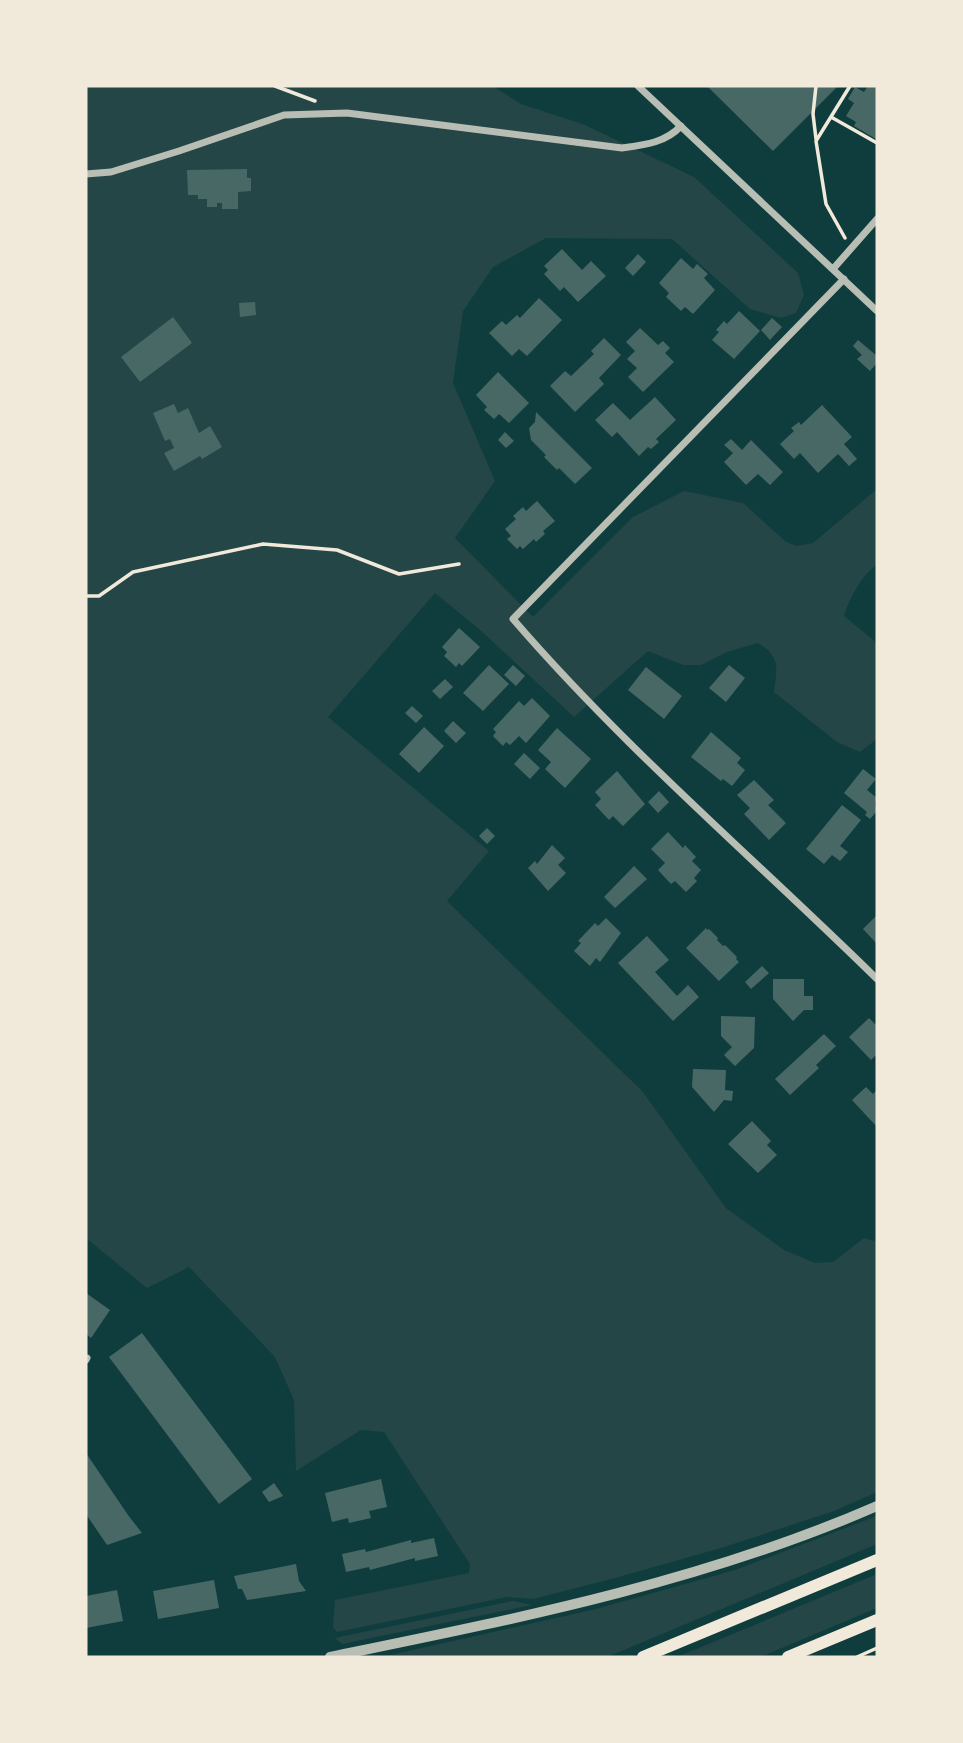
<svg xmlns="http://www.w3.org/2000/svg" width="963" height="1743" font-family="Poppins,sans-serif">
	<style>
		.green { fill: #244646 }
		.building { fill: #486865 }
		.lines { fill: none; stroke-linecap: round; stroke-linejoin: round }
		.path { stroke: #f1e9da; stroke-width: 3.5 }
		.minor { stroke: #b8beb3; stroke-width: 7 }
		.tertiary { stroke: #b8beb3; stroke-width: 10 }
		.trunk { stroke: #f1e9da; stroke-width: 12 }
	</style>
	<rect width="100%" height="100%" fill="#0f3d3e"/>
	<path class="green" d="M86,86H493L521,104L585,125L694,177L798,273L804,295L796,313L781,318L750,309L672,239L546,238L493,267L463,311L453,383L495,481L455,538L533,617L633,517L684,491L743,503L786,542L797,546L813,543L877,489V564C861,577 850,596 844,616L877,643V739L860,752L837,742L774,692C777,668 781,657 758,643L727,652L701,665H683L648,651L574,717L479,629L435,593L328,717L489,851L447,901L643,1092L726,1208L784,1250L815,1263L833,1262L864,1238L877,1242V1492L834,1511L721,1548L615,1578L533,1599L507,1597L337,1632L333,1627L335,1600L469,1573L470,1564L384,1432L361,1430L296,1471L294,1400L275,1357L189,1267L147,1288L86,1238Z
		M877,1516V1544L607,1657H381L596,1609L735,1570Z
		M877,1574V1608L760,1657H677Z
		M513,1601L532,1605L342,1644L335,1638Z"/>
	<path class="building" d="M707,86H838L773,151Z
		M868,86H877L876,139L854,126L856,122L846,116L854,103L848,99L855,87L864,92Z
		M247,169V178H251V191L238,192V209H222V203H217V207H207V199H198V195H188L187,170Z
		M562,249L582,270L591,261L606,276L578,302L564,287L560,291L544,274L548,270L544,266Z
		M638,254L646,262L633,276L625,268Z
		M681,258L693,269L697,264L708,274L704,278L715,290L693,314L685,307L681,311L666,297L669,293L659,283Z
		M539,298L562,320L527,356L519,349L512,356L489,333L502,321L506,325L517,315L520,318Z
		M255,302L256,315L240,317L239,303Z
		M739,311L760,331L734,359L712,340L719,332L716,330L724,321L727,324Z
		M173,317L192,343L140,382L121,357Z
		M772,318L782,327L770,340L761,330Z
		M640,328L658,345L663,341L670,348L665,353L674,362L643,392L628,377L637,368L627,359L635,351L626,342Z
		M604,338L621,355L599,378L604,384L575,412L550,386L565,371L571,376L594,354L591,351Z
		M858,340L877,356V363L870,371L857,359L862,355L853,346Z
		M498,372L529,403L509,423L499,414L494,419L484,410L487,407L476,395Z
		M655,397L676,420L656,439L659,442L651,449L648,447L639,456L617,432L612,437L595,420L613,403L630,420Z
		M174,404L178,413L188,408L199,433L210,426L222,447L202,459L200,456L174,471L164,453L174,448L170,439L165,441L153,413Z
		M822,405L852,437L844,444L857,459L849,466L838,454L818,473L800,453L794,459L780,444L794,431L791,428L799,422L801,425Z
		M536,412L592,468L575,484L559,468L557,470L544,457L546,455L531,440L529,428L535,422Z
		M505,432L514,441L506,448L498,440Z
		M731,439L742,450L751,440L783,472L770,485L758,474L746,485L724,462L733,453L724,445Z
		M537,501L555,521L543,531L545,534L536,542L534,539L523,549L520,546L517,549L507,539L511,536L505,529L516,519L513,516L523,507L526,511Z
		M459,628L480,647L462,666L459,663L456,667L444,656L447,652L442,647Z
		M489,665L509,684L483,711L463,693Z
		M513,665L525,676L516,686L504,675Z
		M729,665L745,678L726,702L709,688Z
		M646,667L682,696L664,719L628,690Z
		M445,679L453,687L440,699L432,691Z
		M532,698L550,716L526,743L519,736L510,745L506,742L503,746L493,736L496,732L493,729L519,701L524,706Z
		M412,706L423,716L416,723L405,713Z
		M453,721L466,733L456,743L444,731Z
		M424,727L444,746L419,773L399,754Z
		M557,728L591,759L565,788L545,769L551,762L538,750Z
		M711,732L741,758L737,763L745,770L732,786L723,779L721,781L691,757Z
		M524,753L540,768L530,779L514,764Z
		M863,769L876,779L867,790L877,798L875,803L877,811L870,819L865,815L867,812L844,793Z
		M617,771L645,804L623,826L613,816L609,820L595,805L601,799L595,792Z
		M754,780L774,800L768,805L786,823L769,840L744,814L750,808L737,795Z
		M659,791L669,802L658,813L648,802Z
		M842,805L861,820L840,846L848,852L840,861L832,855L824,864L806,849Z
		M487,828L495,836L487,844L479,836Z
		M668,832L683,848L685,845L696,857L692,861L701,870L694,878L697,881L686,892L675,881L671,884L658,870L665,863L651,849Z
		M552,845L565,858L558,865L566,873L548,891L528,868L535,861L537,864Z
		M634,866L647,879L615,908L604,897Z
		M877,915V944L863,929Z
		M606,918L621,933L600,962L596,958L590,966L574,951L581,943L578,941L595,923L598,926Z
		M706,928L707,930L709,929L718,938L717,940L723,946L725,945L737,957L736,959L739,962L719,981L686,948Z
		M647,936L669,960L655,972L677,996L688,985L699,997L673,1021L618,963Z
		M762,966L769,973L751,989L745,982Z
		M773,979H804V996H813V1010H804L793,1021L773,999Z
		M721,1016L755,1017L754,1048L735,1066L724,1055L732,1047L721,1036Z
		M869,1018L877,1026V1054L871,1060L849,1037Z
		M824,1034L836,1046L816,1065L819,1068L790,1095L775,1079Z
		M693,1069L726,1070L725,1090L733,1091L732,1101L724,1100L714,1112L692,1087Z
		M866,1087L873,1094L877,1090V1127L852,1100Z
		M752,1121L771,1141L767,1145L777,1155L758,1173L728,1144Z
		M86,1293L110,1310L91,1338L86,1334Z
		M142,1333L252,1479L219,1504L109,1357Z
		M86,1453L128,1515L142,1533L107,1545L90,1520L86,1514Z
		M381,1479L387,1507L369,1511L371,1518L349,1523L348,1518L332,1522L325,1493Z
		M274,1483L283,1496L269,1502L262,1492Z
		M434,1538L438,1556L415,1561V1558L370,1570L369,1567L346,1572L342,1554L365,1549L366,1552L411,1540V1543Z
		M296,1564L299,1581L306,1591L247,1600L242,1589H238L234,1576Z
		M214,1580L219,1608L158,1619L153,1591Z
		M117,1590L123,1621L86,1628V1596Z"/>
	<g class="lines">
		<path class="path" d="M275,86L315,101
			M831,117L877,143
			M816,139L813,114L816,86
			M845,238L826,204L816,141L850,86
			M86,596H99L133,572L263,544L337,550L399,574L459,564
			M857,1657L877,1648"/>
		<path class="minor" d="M638,86L877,311
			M86,174L111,172L179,151L284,115L347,113L622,148C644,145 665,143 681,126
			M833,269L877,219
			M844,279L513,619C625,749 756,860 877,979
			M86,1360L87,1358"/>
		<path class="tertiary" d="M330,1657C515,1619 703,1582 877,1506"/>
		<path class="trunk" d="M643,1657L877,1560
			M788,1657L877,1620"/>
	</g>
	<rect width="963" height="1743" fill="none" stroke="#f1e9da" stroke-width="175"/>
</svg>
